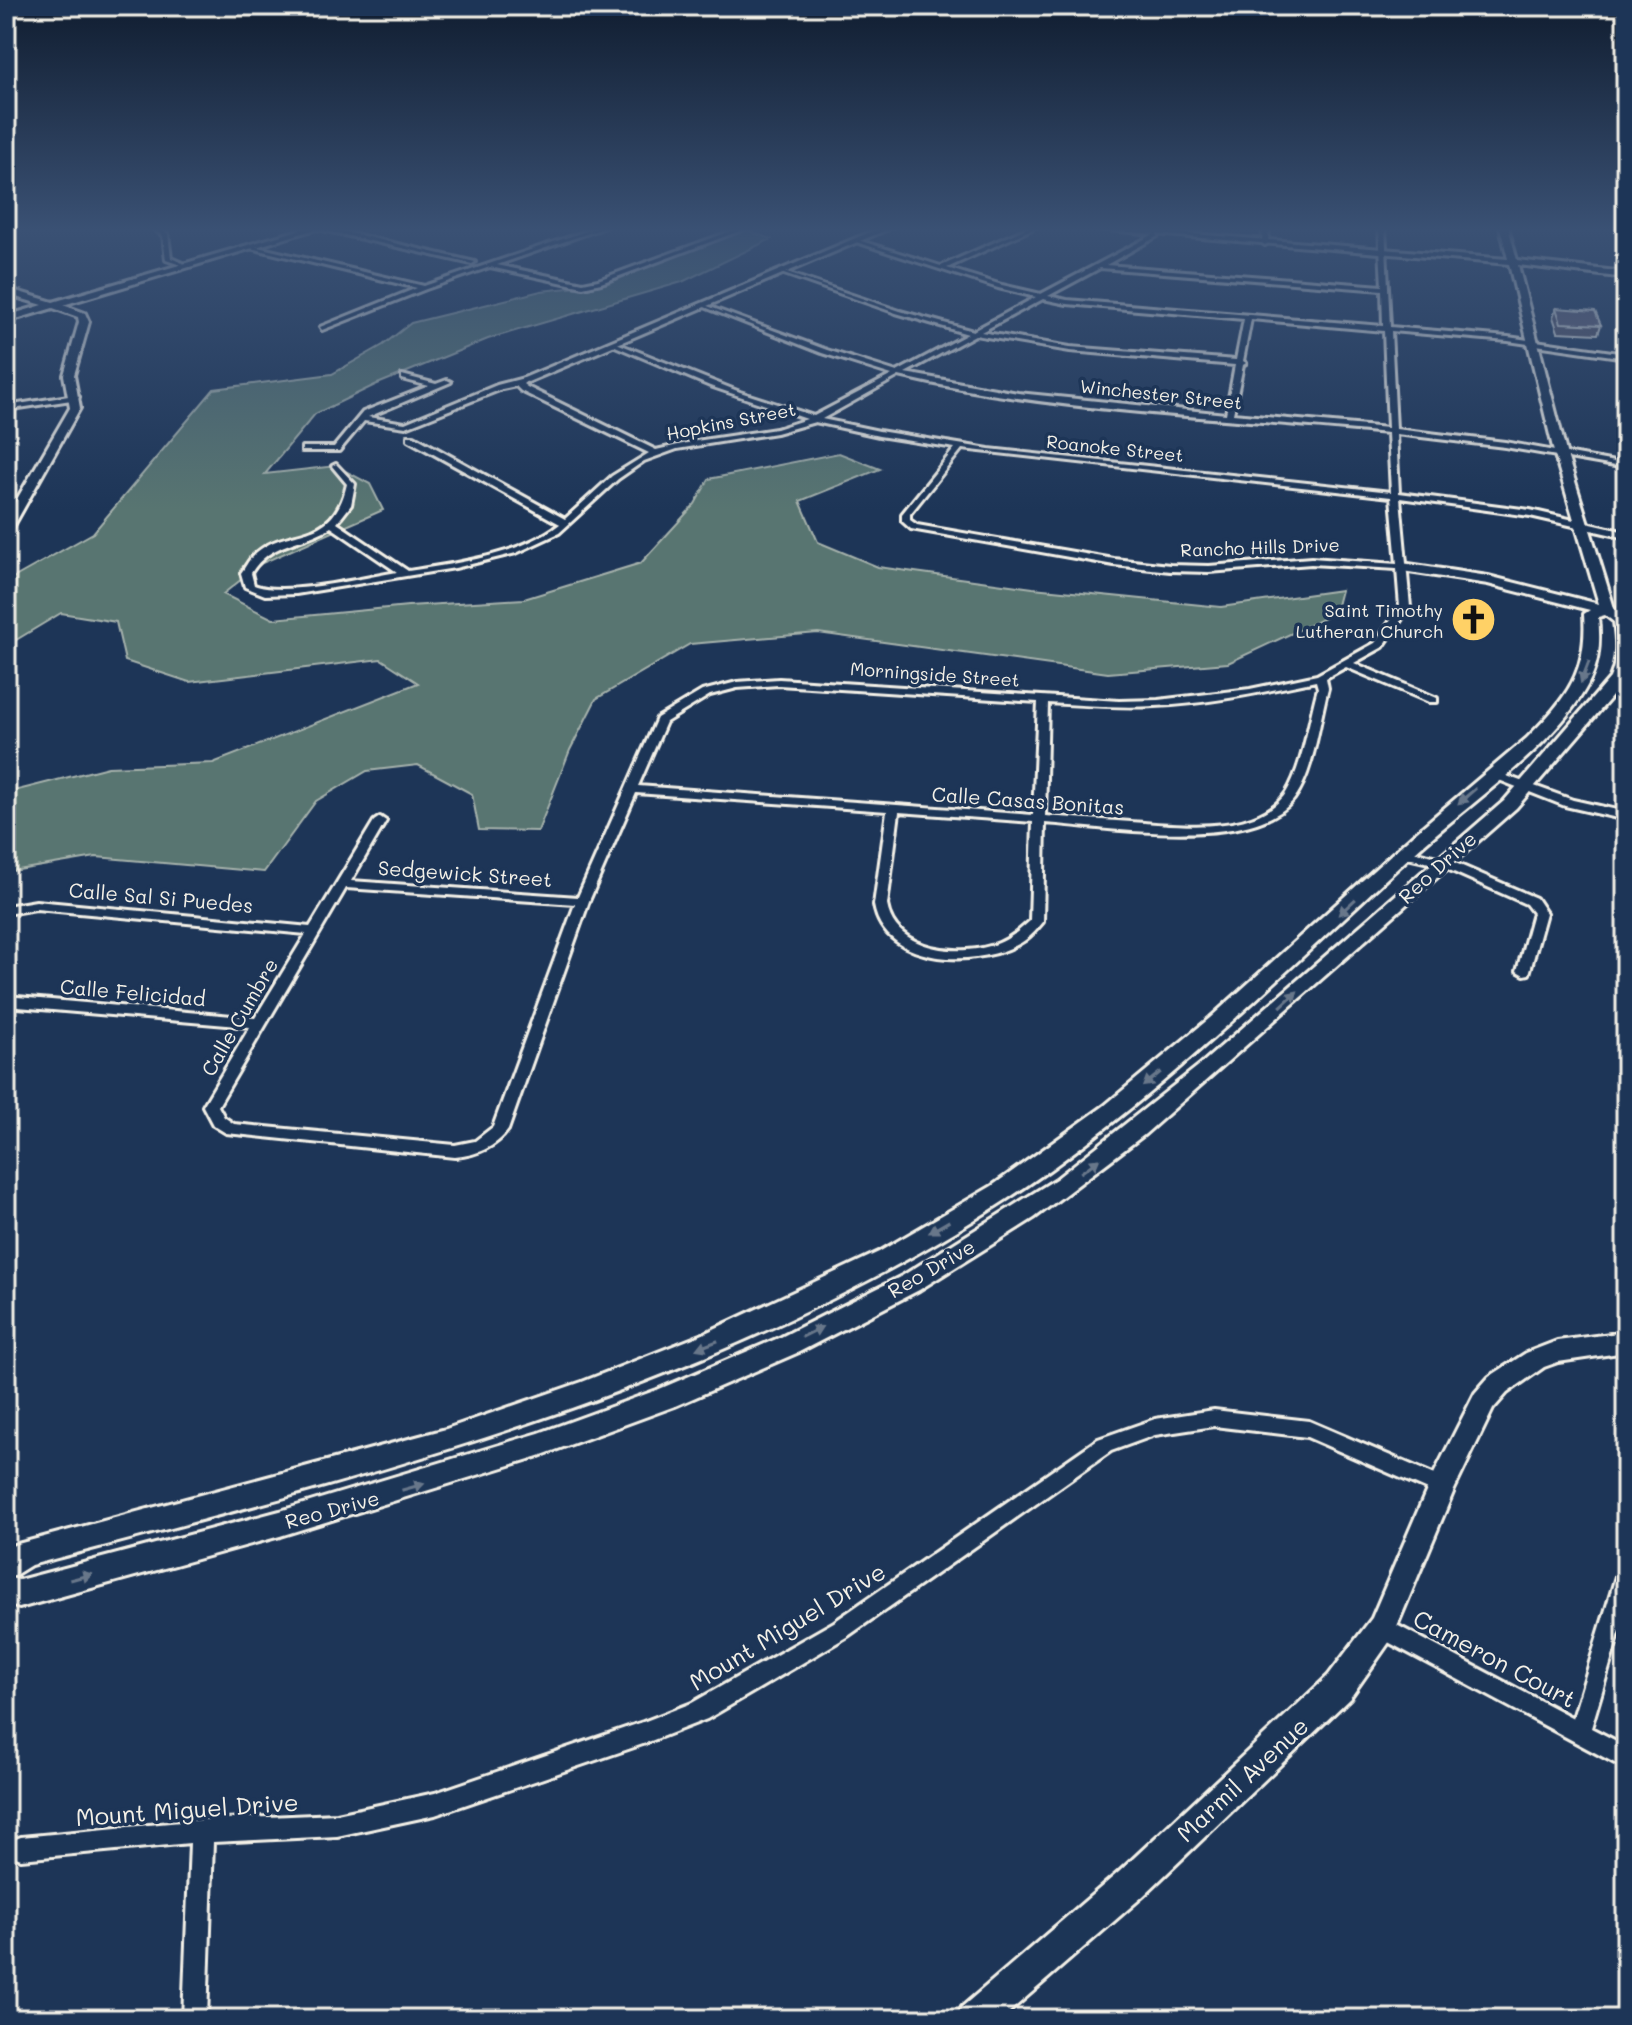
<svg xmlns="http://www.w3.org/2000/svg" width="1632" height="2025" font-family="Mali,sans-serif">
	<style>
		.green { fill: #587471; stroke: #a6b2ac; stroke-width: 2 }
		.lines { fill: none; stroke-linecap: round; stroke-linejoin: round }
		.street-casing { stroke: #f4f1e8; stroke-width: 6 }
		.secondary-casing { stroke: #f4f1e8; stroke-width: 6 }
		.street { fill: #1d3557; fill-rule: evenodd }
		.secondary { fill: #1d3557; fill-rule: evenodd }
		.wall { fill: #5a5666; stroke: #f4f1e8; stroke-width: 2 }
		.building { fill: #696477; stroke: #f4f1e8; stroke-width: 2 }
		.oneway { fill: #68778a }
		.labels { text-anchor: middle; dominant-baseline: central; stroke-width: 7; stroke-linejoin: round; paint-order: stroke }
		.far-street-label { font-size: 18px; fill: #f4f1e8; stroke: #1d3557 }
		.far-poi-label { font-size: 18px; fill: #f4f1e8; stroke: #1d3557; text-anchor: end }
		.street-label { font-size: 20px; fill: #f4f1e8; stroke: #1d3557 }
		.near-street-label { font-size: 24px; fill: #f4f1e8; stroke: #1d3557 }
	</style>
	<rect width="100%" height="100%" fill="#1d3557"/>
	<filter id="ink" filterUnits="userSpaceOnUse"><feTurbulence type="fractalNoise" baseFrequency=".0125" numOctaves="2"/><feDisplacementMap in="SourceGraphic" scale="16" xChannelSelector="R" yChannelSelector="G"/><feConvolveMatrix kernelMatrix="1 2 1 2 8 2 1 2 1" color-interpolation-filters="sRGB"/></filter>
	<g filter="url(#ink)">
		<path class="green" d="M744,229L771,239L682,282L488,339L375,385L315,414L265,474L336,466L370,484L383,510L262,563L223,594L273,619L408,606L524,599L641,563L695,504L709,479L839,453L880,469L800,501L818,542L878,567L1033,588L1221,607L1341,590L1335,613L1228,663L1108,673L818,633L690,644L596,699L570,750L538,831L479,830L472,794L418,765L367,771L316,801L264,872L96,857L6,872V793L108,767L213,763L418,683L381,659L189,682L125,661L116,622L61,613L6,646V582L93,533L214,389L332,374L383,345L411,323L541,291L606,284Z"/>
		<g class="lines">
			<defs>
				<path id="street" d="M151,227H158L168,234L171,258L187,265V267L166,260L163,236Z
					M313,227H325L475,262L472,264L318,229L310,230Z
					M598,227H606L497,265L583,283L598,280L742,227H750L601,283L583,287L490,267L426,289L322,330L320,327L417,288L246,247L249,245L424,286Z
					M1029,227H1036L947,268L1002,285L1041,294L1156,233L1158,236L1106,265L1382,286L1379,227H1385L1390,327L1508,337L1626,354V358L1508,341L1391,331L1396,429L1505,442L1626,464V468L1505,447L1396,434L1399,493L1530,510L1626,532V538L1530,516L1400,498L1410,607L1383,647L1354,663L1437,698V702H1429L1346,667L1326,678L1328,688C1319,721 1314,772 1294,799C1253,853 1106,827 1045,823L1043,922C1038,928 1032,935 1025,940C984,969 884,968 874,905L887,811L636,793L589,901L508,1130C495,1148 476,1155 455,1157L226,1133L213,1125L203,1106L250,1027L6,1006V996L255,1018L306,934L36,909L6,914V906L36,901L310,927L374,821L380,817L386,821L351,881L578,897L657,718L702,691L737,682L779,679L1119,701L1158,700L1250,689L1317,675L1375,643L1400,607L1397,569L1311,564L1209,572L1170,571L1114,565L911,529L902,521V514L955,448L879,436L815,422L776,433L677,449L644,461L618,479L559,533L516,553L455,568L296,594L265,595L245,587L241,573C245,568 248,561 252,557C285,522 332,550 347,484L332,466L336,464L355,484L351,505L337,523L408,571C458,563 518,556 560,524L408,440V436H414L565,519L612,476L649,453L521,391L516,386L502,389L406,427L364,421L339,451H302V447H334L363,412L429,386L402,379V375L436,384L447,380L451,382L368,417L405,423L497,385L524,378L528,380L523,384L527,387L656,450L696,441L776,429L807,419L710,386L608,343L614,342L740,392L814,416L892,375L822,353L702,306V304L827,350L897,372L968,334L896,313L781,273V271L900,311L973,331L1036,297L998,288L853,241L858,240L941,266ZM1100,268L1382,290L1383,326L1067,300L1048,296ZM1043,299L1067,304L1244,319L1236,360L1070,347L981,332ZM1251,319L1384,331L1388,428L1233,414L1243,365L1246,363L1243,361ZM975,335L1070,351L1235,365L1226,414L1018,393L905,373ZM899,376C1059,414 1226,416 1388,433L1391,492L989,449L879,431L822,419ZM962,449L1391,497L1397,564L1311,558L1209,566L1170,565L1114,559L917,525L910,520V514ZM331,527L397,572C363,578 284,597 254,585L251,573C271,541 302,545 331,527ZM1316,681L1318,688C1309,719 1303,766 1286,793C1256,837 1176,825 1131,822C1102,820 1074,818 1045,816L1048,703C1084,705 1119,708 1155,706C1209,704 1263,692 1316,681ZM779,685L1038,702L1033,815L638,786L666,722L710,695L737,688ZM899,812L1033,822L1030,921C1020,930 1011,938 999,943C962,958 895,952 887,905ZM346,888L575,904L493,1127L475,1141L455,1145L234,1124L224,1117L218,1106Z
					M1263,227H1269L1268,243L1265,245L1262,243Z
					M1621,227H1626V233L1624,232Z
					M75,395L79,397L78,399L6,410V406Z
					M1493,771L1573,800L1626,812V820L1565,806L1489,776L1487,774Z
					M1403,849L1446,859L1536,898L1546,913L1529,974L1524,975L1517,971L1533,913L1526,904L1438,865L1399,856L1397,853L1399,850Z
					M1214,1410L1309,1421L1449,1481L1451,1487L1449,1493L1442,1496L1307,1437L1214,1426L1155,1435L1111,1451L848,1636L707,1719L643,1744L435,1815L337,1836L213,1842L207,2019H183L190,1843L21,1859L13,1856L10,1848L13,1840L21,1837L202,1820L337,1814L435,1793L643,1722L692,1703L834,1622L1098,1439L1155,1419Z
					M1626,1567V1610L1591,1728L1626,1746V1769L1375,1635L1372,1628L1375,1621L1382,1618L1389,1621L1573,1718L1616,1576L1619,1569Z"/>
				<path id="secondary" d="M309,227L316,229L63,305L85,313L89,322L74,375L80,408L12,529L6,533V518L70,408L64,375L79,322L78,317L53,308L6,322V316L43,305L6,294V288L53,302Z
					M882,227H893L528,382L519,380Z
					M1073,227H1106L1508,259L1500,227H1508L1517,260L1626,272V278L1518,265L1566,452L1614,608L1626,618V675L1620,687L1516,808L1145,1134L1034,1218L919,1290L799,1352L675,1406L539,1456L280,1536L19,1608L6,1604V1550L14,1545L446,1429L582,1382L701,1335L879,1252L992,1186L1104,1106L1210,1018L1415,833L1527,738C1567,698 1588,672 1584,614L1590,610L1488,584L1402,571L1395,567L1402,563L1488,576L1599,604L1554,452L1509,264ZM1605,615L1614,622C1617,642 1618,659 1610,678L1504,801L1201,1064L1056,1179L902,1276L781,1337L657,1390L539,1433L280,1511L19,1580L10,1578L31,1565C367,1476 712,1392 1007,1199C1156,1101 1282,974 1413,854C1466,805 1567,739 1593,673C1600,655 1600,636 1598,617Z
					M1626,1332V1352L1558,1362L1544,1367L1507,1393L1493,1409L1454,1490L1392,1638L1350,1698L1143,1896L1001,2019H957L962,2007L1119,1872L1328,1676L1372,1618L1432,1478L1475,1393L1489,1377L1526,1353L1557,1341Z"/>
			</defs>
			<use href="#street" class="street-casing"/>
			<use href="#secondary" class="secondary-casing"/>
			<use href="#street" class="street"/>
			<use href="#secondary" class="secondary"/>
		</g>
		<path class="wall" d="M1556,308L1601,325L1598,334L1558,332L1553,317Z"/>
		<path class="building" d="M1556,308L1595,311L1601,325L1561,323Z"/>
		<defs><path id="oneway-solid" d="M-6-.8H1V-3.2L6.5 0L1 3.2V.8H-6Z" transform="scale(2)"/></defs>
		<g class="oneway">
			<use href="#oneway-solid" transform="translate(1585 672) rotate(111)"/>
			<use href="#oneway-solid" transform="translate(1467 796) rotate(139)"/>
			<use href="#oneway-solid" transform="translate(1347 907) rotate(137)"/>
			<use href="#oneway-solid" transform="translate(1289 999) rotate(-43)"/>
			<use href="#oneway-solid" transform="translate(1152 1079) rotate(141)"/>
			<use href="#oneway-solid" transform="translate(1090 1166) rotate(-36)"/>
			<use href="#oneway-solid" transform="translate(939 1227) rotate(150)"/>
			<use href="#oneway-solid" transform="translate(812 1332) rotate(-27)"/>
			<use href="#oneway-solid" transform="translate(707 1345) rotate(159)"/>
			<use href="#oneway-solid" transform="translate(413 1487) rotate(-16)"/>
			<use href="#oneway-solid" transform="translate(81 1577) rotate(-15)"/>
		</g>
	</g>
	<linearGradient id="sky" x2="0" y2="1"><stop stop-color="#101d30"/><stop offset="0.45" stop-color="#3a5174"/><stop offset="1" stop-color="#3a5174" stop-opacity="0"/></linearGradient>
	<rect width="1632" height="510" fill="url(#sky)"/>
	<defs>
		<symbol id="church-disc" viewBox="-11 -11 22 22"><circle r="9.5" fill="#ffd166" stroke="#1d3557"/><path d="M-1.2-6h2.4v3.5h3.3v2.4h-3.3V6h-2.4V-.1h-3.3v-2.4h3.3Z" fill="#111"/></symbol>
	</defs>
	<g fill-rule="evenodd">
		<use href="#church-disc" x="1448" y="594" width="51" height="51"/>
	</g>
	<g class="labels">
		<g class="far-street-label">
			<text transform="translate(1161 394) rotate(6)">Winchester Street</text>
			<text transform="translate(731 421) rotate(-11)">Hopkins Street</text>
			<text transform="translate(1115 448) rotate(6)">Roanoke Street</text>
			<text transform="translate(1260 547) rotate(-2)">Rancho Hills Drive</text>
			<text transform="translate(935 674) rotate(4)">Morningside Street</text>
		</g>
		<g class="far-poi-label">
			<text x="1443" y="610">Saint Timothy<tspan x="1443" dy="21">Lutheran Church</tspan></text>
		</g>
		<g class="street-label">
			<text transform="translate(1028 800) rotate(4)">Calle Casas Bonitas</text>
			<text transform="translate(1437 867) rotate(-42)">Reo Drive</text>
			<text transform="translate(465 873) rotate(4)">Sedgewick Street</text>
			<text transform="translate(161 897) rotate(5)">Calle Sal Si Puedes</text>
			<text transform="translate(133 992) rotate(5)">Calle Felicidad</text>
			<text transform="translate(239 1017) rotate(-60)">Calle Cumbre</text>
			<text transform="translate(931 1268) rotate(-30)">Reo Drive</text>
			<text transform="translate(332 1509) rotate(-15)">Reo Drive</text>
		</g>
		<g class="near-street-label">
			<text transform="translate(787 1626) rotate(-31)">Mount Miguel Drive</text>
			<text transform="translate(1495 1658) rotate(28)">Cameron Court</text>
			<text transform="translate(1242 1779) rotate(-43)">Marmil Avenue</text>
			<text transform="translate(187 1809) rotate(-4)">Mount Miguel Drive</text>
		</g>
	</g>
	<rect width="1632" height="2025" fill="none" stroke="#1d3557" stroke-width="32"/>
	<rect x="16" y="16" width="1600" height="1993" fill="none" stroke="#f4f1e8" stroke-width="3" filter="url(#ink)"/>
</svg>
